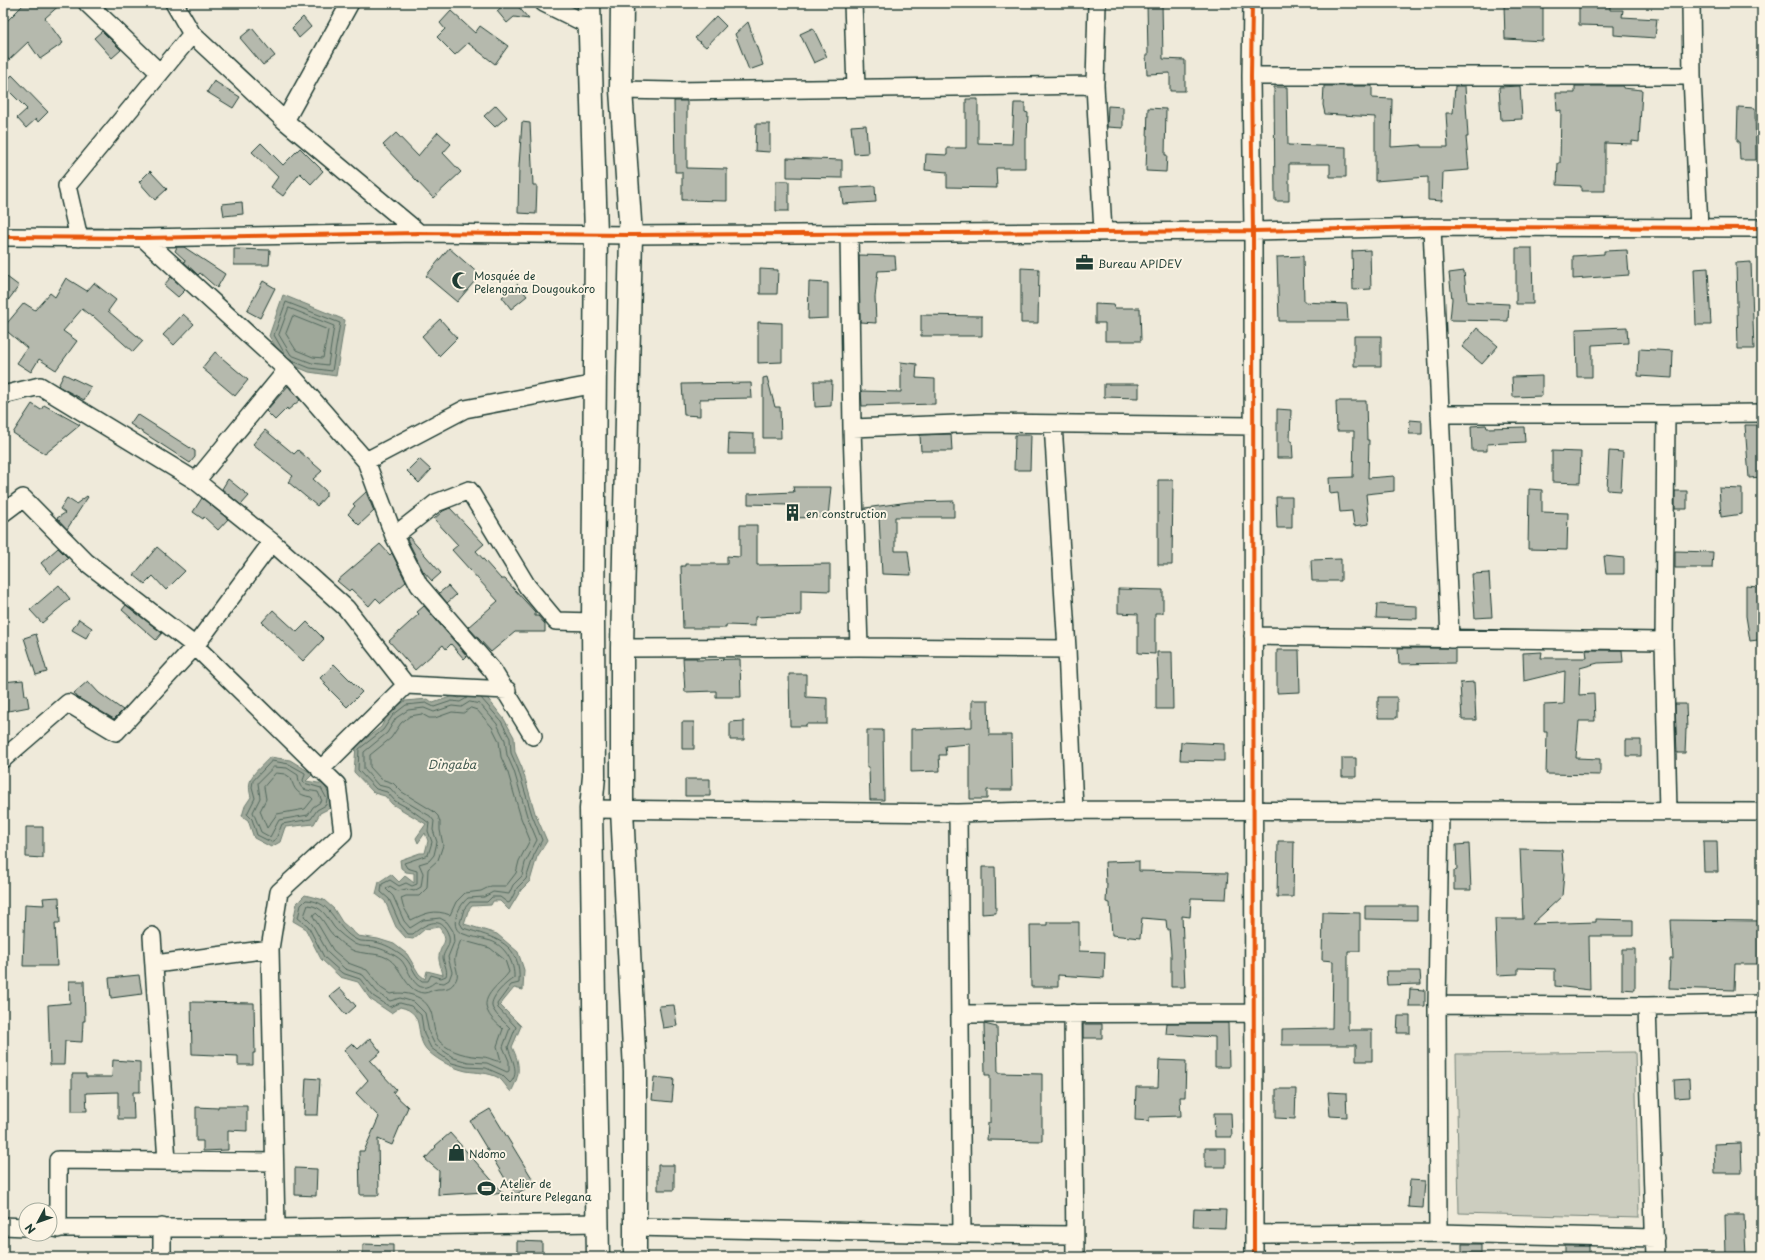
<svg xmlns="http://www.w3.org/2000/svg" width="1765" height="1260" font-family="'Playpen Sans',sans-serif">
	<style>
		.green { fill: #cccdbf; stroke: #76857a }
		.water { fill: #9fa89a; stroke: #6c7d71 }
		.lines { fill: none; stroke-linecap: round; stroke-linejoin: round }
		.shore { stroke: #52685d; stroke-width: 1 }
		.building { fill: #b5b9ad; stroke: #1f3d34 }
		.minor-casing { stroke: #1f3d34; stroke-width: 20 }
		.highway-casing { stroke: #1f3d34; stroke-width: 25 }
		.minor { stroke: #fcf5e5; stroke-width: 17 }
		.highway { stroke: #fcf5e5; stroke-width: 22 }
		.cycleway-casing { stroke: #fcf5e5; stroke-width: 6 }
		.cycleway { stroke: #e8590c; stroke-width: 4 }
		.labels { text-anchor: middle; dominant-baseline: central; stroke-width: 4; stroke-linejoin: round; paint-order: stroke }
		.poi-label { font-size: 11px; fill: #1f3d34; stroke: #fcf5e5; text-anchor: start }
		.water-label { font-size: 12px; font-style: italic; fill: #455d53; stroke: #fcf5e5 }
	</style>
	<rect width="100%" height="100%" fill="#efeada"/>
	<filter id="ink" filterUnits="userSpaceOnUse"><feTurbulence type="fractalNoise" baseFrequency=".025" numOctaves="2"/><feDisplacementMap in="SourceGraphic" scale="8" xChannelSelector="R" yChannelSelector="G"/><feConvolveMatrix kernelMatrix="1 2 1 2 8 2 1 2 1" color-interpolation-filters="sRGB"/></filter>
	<g filter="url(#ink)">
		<path class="green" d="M1635,1052L1639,1218L1459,1213L1456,1054Z"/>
		<path class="water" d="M283,295L345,320L336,376L309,372L285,362L269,336Z
			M467,693L485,695L504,719L514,737L515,752L522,768L535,813L547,841L537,857L530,881L521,890L509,910L500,901H493L491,905L472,906L468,911L464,924L497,934L518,952L524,970L523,990L514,988L500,1005L521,1026L512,1047C521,1065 520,1075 511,1092C507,1088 503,1081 499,1078C488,1072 478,1073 466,1071C453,1068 439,1061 429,1052C412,1037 428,1013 400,1007L391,1013L370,999L358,982L340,977L321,959L305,928L293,921L297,903L305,895L324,900L334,909L342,922L358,936L378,939L394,944L407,954L419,974L425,979L427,971L443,975C442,969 438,961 439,956C441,941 451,944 439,927L425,929L413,939L406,938L396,927L385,901L376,894L379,882L391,874L399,882L405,876L414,883V873L406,872L401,868L400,860L420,853H425L428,841L425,833L418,843L416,838L426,824L392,804L385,796L374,793L354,772L356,746L381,727L389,712L405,701L428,699L433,703L453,696L459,698Z
			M270,757L290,760L313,774L306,781L324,784L331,799L330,808L320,813L314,824L285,827L280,842L271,847L254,838L248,820L242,816L245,806L251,797C245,776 257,772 270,757Z"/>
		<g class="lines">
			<path class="shore" d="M289,308L334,326L328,365L312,363L291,355L279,335Z
				M293,316L328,330L323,358L313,357L296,350L286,334Z
				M286,356L274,335L286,302L340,323L332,371L310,368L290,360
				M467,698L460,702L452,701L434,707L426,703L406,705L393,715L383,730L359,749L358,770L376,789L387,792L395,801L410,809L429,823L428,831L432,842L428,855L404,863L407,868L417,871V884L412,886L406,883L399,886L390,880L382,884L381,892L389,899L400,924L408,934H413C421,927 437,916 445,928C448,932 450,938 449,943C448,948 443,953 443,958C444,964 448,970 446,976L441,978L431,975L428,981H422C413,975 412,962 402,955C394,949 385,944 375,942C369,941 362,942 357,940C334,929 334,901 306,900L301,905L298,918L308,926L324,957L342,973L360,979L373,996L390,1007L400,1003L411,1006L421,1015L424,1034L431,1048L452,1063L467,1067L486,1068L502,1075L510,1083C521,1073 511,1058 508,1047L516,1027L498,1008L497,1004L511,985L519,983C522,942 495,938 463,928L460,923L464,909L470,902H487L492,897H500L508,903L510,902L517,888L526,879L534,855L542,840L532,815L518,769L511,753L510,738L501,721L481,698
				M470,702L480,704L497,724L505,740L507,755L514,771L527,816L537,840L525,863L522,876L513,885L509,894L493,892L484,897L468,898C460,904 448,926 461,933C470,937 481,938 491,941C505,946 515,963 514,978C507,982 487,999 493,1009C497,1017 505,1022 510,1028L503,1047L509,1061V1071L507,1072L487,1063L468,1062L454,1058L435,1045L429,1033L425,1013L414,1002L400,998L390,1001L377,992L363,975L345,969L328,953L312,924L304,916L308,905C323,907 326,916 334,927C339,933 347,939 353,943C358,947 367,946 374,947C383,949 394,954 401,960C411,971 415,999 435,982L444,983L449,980L452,972L448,957L454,942L453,931L447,922L440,918L423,920L410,928L404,921L393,896L386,889L390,886L398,891L406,889L414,891L421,887L423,873L419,864L429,861L434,855L437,842L433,830L434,821L430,816L398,797L390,788L378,785L364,769V752L387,733L396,718L408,710L424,708L434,712L452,706L461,707Z
				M471,708L477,710L492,727L499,741L501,757L508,773L521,818L530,840L519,861L516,873L506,886H491L481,891L465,893L456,902L450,915C434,909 426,913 411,920L403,906L401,898L406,896H419L427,888L428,869L438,860L443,845L440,830V822L438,816L433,811L402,792L393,783L381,779L370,767V755L391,738L401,723L410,716L422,714L429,718H435L452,712L463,713Z
				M272,761L289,764L305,773V775L303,780L304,783L321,788L327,799L326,805L317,810L311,819L282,824L276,839L271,842L257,835L252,819L247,814L255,798L252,787L253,781Z
				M274,767L287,768L298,775C300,791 302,789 318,792L322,801L313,807L308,815L279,820L270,837L261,832L253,812L260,798L258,783Z
				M276,773L285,774L291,778C294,790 298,795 311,797L313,799L305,809L277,814L267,828L260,811L266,799L264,787Z
				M316,913C322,918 325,924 329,930C334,937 344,946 352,950C363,955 376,952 387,958C402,966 405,992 424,993C429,993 433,989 438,989C444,989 450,989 454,983C462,974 453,966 455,957C456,952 459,945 461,940L490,948L505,960L509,972C502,983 479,996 488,1012C491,1019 498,1024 503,1029L497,1046L501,1061C495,1062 489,1057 483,1057C467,1056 452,1053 440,1042C433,1034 434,1021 431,1012C425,995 405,991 390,994L381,988L367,970L348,963L333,950L313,916L314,914Z"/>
		</g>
		<path class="building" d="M25,3H62L45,18L63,43L40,59L28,42L9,60L3,53V25Z
			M506,3H515L529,19L514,17L507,23L497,11Z
			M1147,3H1162L1163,59L1185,60V91H1170V73L1147,74L1146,55H1148Z
			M1504,5L1543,6V41L1505,39Z
			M1579,6H1610V10H1623L1622,17L1657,19L1655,38L1614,35V26L1579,25Z
			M451,11L475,33L480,26L508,46L495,64L468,43L455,55L437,37L445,29L440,23Z
			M716,16L726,26L706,47L695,38Z
			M303,17L311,27L299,38L292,28Z
			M748,22L763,65L749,70L735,34Z
			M252,28L275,56L263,65L240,38Z
			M813,28L827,57L814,63L800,34Z
			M102,31L121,50L112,58L94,38Z
			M12,75L48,112L38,122L36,119L26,128L17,118L27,109L3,85Z
			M214,81L240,97L233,108L207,92Z
			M1324,86H1372V98L1392,99L1391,147L1421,145V147H1448L1446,113H1453L1455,86H1465L1468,137H1466L1469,170L1443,172L1442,201L1428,200V177L1375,181V117L1325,114L1323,105Z
			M1520,86L1522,119L1501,120L1499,87Z
			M1575,86H1623V88L1642,90L1639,142L1632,141V144L1605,143V191H1581V186L1557,185L1558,163H1560L1561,110L1557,111L1556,93H1575Z
			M1274,87H1287L1288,145L1346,147V177H1330V164H1289V201H1275Z
			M966,99H978V143L1012,144L1014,103H1025V112L1028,113L1027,138H1025V168H996L997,188L947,187V172L925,170L926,154L947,155V148H966Z
			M674,101H687V168L727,169V201L682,200V172H675Z
			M496,105L507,117L495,127L484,116Z
			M1108,106L1123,107V128L1107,127Z
			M1738,107L1755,108L1756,160H1740L1739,141H1737Z
			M1148,108L1166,109L1165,155H1167L1166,172L1146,171Z
			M522,122L530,123L533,185H537L536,214L518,213L519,166Z
			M756,124H770V152L755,151Z
			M866,125L868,153L854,154L851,126Z
			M438,132L451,144L443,153L461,172L433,198L383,145L396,133L418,156Z
			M261,143L283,165L300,148L323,171L311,184L300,173L283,196L271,187L278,177L252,152Z
			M787,158L842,160V178L787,177Z
			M150,171L167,189L155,200L139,182Z
			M776,181H789V211H776Z
			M875,186L876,202L843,204L841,188Z
			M242,202L243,214L224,216L222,204Z
			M177,247H184L225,274L217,288L200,273L198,275L184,262L185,260L175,251Z
			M449,248L480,275L457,302L426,276Z
			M1516,248H1532L1533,304H1516Z
			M234,249L270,250L269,265H234Z
			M1370,250L1371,289L1353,290L1352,251Z
			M1627,250L1629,275L1573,279V256L1604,254V251Z
			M859,255L895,256L896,270L878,271L875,297L876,323L860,322Z
			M1303,256L1304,302L1347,304L1348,321H1279L1277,257Z
			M1751,262L1754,349H1738L1736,263Z
			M1021,268L1039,269L1038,323H1021Z
			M1708,268L1711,325H1696L1694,269Z
			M760,269L778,270L777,294H760Z
			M1464,271L1467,302L1509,304L1508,321L1450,320L1452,299L1449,273Z
			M3,274L19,286L3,307Z
			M171,277L185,290L178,297L164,285Z
			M66,278L87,291L94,283L116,300L108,311L143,341L133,352L93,316L92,317L82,309L63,331L77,341L56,370L39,359L31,372L17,363L27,348L3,328L24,303L35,310L50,293L55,297Z
			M263,281L275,288L260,318L247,311Z
			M809,282L828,283V318L808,319Z
			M517,284L527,296L511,309L502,297Z
			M1095,304L1114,305L1115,308H1140L1141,341H1105V323H1095Z
			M183,314L194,324L174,345L163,335Z
			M921,315L982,316V336H921Z
			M440,319L457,338L439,356L422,336Z
			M758,322L782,323V362L758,363Z
			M1627,327L1628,343L1592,345V377H1577L1576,329Z
			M1477,328L1498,346L1482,364L1462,347Z
			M1354,336H1381V366H1354Z
			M1639,349L1673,351L1672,378L1638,376Z
			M215,352L248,380L235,396L202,368Z
			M901,362L917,364L916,378L935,379V404L862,406L861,391L901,392Z
			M64,374L91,387L84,400L58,386Z
			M1542,376V396L1513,397L1512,377Z
			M767,377L775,407H780L781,438H763V378Z
			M814,381H832L831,406L815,407Z
			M751,383L752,398L700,399V416L684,415L682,384Z
			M1104,384H1139V398L1104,397Z
			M288,386L300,400L288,410L287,408L275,420L266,411Z
			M1336,401H1366L1367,440H1369L1368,478L1394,476V491L1366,494L1369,524L1354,526L1352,511L1340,512L1338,493L1330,494L1329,478L1353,477L1354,431H1337Z
			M32,404L41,410L44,405L80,425L45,454L13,433Z
			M1277,409L1291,410L1290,441H1292L1293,458H1277Z
			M137,414L195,451V457L190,463L130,424Z
			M1410,420L1422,421V434H1409Z
			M1486,425L1487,428L1524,427L1525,442L1487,444V451H1472L1471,426Z
			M1745,425H1762V477L1749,478Z
			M265,430L294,454L298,450L322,471L313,479L326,491V496L317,506L288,482L293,476L253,444Z
			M729,433L754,434V454H728Z
			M951,434L952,451H921L920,435Z
			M1015,435H1031L1030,470H1014Z
			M1552,451L1581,452L1580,483L1552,482Z
			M1609,451L1623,452L1621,491L1607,490Z
			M419,459L431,470L419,483L407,471Z
			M228,479L249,496L241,505L222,489Z
			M1158,480H1173L1172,565H1158Z
			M793,487H831L828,517L789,518V505L748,504V494L794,492Z
			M1719,488L1742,489V514L1721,517Z
			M1529,489L1542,490V512L1568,513L1567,550L1528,549Z
			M1675,491H1687V509H1675Z
			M366,492L374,511L359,525L348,514L355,506L353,504Z
			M87,496L88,497L67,529L57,518L65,513L60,509L67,498L76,504Z
			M1276,497H1292V528H1277Z
			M202,498L228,519L218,530L204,517L203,519L193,512Z
			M954,501V517H895V551H908L911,575L882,574L879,517H865V508L909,502Z
			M450,508L484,544L476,551L501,579H505L535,612V616H538L545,624V632H515L491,652L468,627L498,601L452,550L458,545L434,519L443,511Z
			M740,525H757V565L830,564V591L801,590V615L755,617V626L726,625V628H683L681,566H685V564H727V556L740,557Z
			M409,537L441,573L432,581L423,571L407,539Z
			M380,544L390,555L392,553L406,582L381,603L376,598L369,606L351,589L349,591L337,581Z
			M157,547L185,571L166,590L153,576L145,584L134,575Z
			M58,548L68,558L50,574L41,563Z
			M1675,551L1713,552L1712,568H1675Z
			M1604,556L1624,558V574H1606Z
			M1341,559V581H1312L1311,560Z
			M1489,573L1492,617L1475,618L1472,574Z
			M59,585L70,599L42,623L30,610Z
			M448,586L456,595L447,603L439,593Z
			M1746,586L1759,587L1758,640L1750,641L1746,616Z
			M1118,589L1163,590V613H1155V654L1138,653V614L1118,613Z
			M1377,604L1417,606V619L1376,618Z
			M126,605L162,633L156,640L122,610Z
			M424,606L467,656L464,659L451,644L446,649L443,645L415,670L389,641L419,614L417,612Z
			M273,610L297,632L307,622L324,639L303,661L262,622Z
			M79,619L92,628L86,638L72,630Z
			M36,634L47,672L36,675L24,638Z
			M1398,648H1455V663L1399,664Z
			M1277,650H1299L1300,692L1277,693Z
			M1586,650H1622L1623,662L1598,663L1580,668L1579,695L1594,694L1595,721H1579L1576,758L1600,759V775L1546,774L1547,732H1544V705L1564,704L1565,671L1524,681L1523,653L1542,652L1541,658H1587Z
			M1157,652H1172L1173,709H1156V679H1158Z
			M683,658H697V660L740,659L741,697H716V691L685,692Z
			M334,664L362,692L347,707L324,684L326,683L320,678Z
			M789,674H806V697L827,698V724H806V726H790Z
			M23,680L25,695H27L29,707L3,712V682Z
			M88,681L99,693L123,710L114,719L78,698L74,693Z
			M1474,682L1476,720H1462L1460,683Z
			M1378,697H1397V718H1378Z
			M972,700H988L989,735H1011L1012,790H987V799H970V744L945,746L946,755H939L940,771L911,772V729L972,727Z
			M1675,704H1686L1687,729H1686L1685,753H1677Z
			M744,721V740H730V722Z
			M682,722H694V749H682Z
			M867,730H883L884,800H870L869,767H867Z
			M1626,740H1641V756H1626Z
			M1181,742L1224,744V761L1180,760Z
			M1342,758H1356V777H1342Z
			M685,779H710V796H685Z
			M26,827H43V858L26,857Z
			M1278,841H1294L1293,897H1277Z
			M1703,841H1717L1718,872H1704Z
			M1469,844L1471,890H1454V871L1457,870L1456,845Z
			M1520,849L1562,850L1564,874L1562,896L1532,924L1596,922V919L1633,920V936H1589L1590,990L1555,986V969L1518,968V974L1497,975L1495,919H1523Z
			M1139,861V871L1228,873L1226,899L1191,898L1190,917L1182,916L1185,987H1171V953L1169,929H1167L1166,920L1142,918L1140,938L1112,935L1110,903L1106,902L1107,884H1106L1105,862Z
			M982,867H995L996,913L982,914Z
			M59,897L60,923H55L57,966H23L25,904L44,905L43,898Z
			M1365,906H1417V920L1365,919Z
			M1323,912L1360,913V951H1348V1028L1349,1030H1372V1061H1356V1045H1282V1029L1332,1028L1333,961L1322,960Z
			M1671,920L1762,921V964H1735L1734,990L1669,988L1670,959H1673Z
			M1047,922H1079V951L1105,952L1104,978L1058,975V987H1031L1030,925H1047Z
			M1622,949H1635V990L1622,989Z
			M1386,971H1420L1421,984L1387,985Z
			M139,975L142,994L111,998L109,978Z
			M69,981H84L85,1021H83L82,1042L65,1041L64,1065H50L48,1005L70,1003Z
			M340,988L356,1006L346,1015L330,996Z
			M1410,989L1425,990V1006H1409Z
			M191,1002L254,1003L255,1053H253V1065H238V1056L192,1054Z
			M674,1005L677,1026L663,1028L659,1006Z
			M1398,1016H1410V1033H1397Z
			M1167,1023H1228L1229,1067H1215V1037L1166,1034Z
			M984,1024L997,1027L998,1073L1042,1074V1141L987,1140L988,1123H990V1075H985Z
			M1083,1024H1102V1038H1083Z
			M370,1038L381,1052L370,1061L396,1089L393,1093L408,1107L392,1145L378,1139L379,1195H360L359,1151H364L379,1117L356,1093L368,1080L344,1050L352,1043L358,1049Z
			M113,1060L140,1062V1092H133L134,1119H118V1092L86,1093L87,1111H72V1074H86V1077H112Z
			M1159,1060L1186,1061L1185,1097H1180L1181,1116L1149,1117V1121L1135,1120L1136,1087H1158Z
			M654,1077L674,1079L672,1102L652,1100Z
			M306,1078L320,1079L318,1115H304Z
			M1689,1079L1690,1097L1675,1098L1674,1080Z
			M1276,1089H1296L1295,1119L1276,1118Z
			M1328,1092L1346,1093L1347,1117L1330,1116Z
			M218,1106H247V1131L228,1130V1150L203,1151V1141H196V1107L218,1108Z
			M490,1109L535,1183L515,1195L470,1121Z
			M1214,1113H1231L1232,1137H1215Z
			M450,1133L475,1161L503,1193L487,1195L485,1192L438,1195L439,1171L425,1159L436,1147L435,1146Z
			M1741,1143L1742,1173H1715L1714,1144Z
			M1205,1148H1226V1167H1205Z
			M658,1165H674V1190H658Z
			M295,1168L317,1169L316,1196L295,1195Z
			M1410,1180L1425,1181L1423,1208L1408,1207Z
			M1194,1209L1226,1210L1225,1228L1193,1227Z
			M1725,1215H1744L1746,1256H1726Z
			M517,1241L542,1242V1257H517Z
			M363,1244L393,1245V1257H363Z
			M1462,1244H1481V1253H1462Z
			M1565,1246H1589V1256L1565,1255Z"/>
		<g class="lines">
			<defs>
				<path id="minor" d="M87,3L160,73
					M174,3L192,34L285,121L419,233
					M544,3L589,25
					M853,3L856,88
					M1097,3L1095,85L1103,232
					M1252,3L1251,76L1253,231L1254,1257
					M1691,3L1692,76L1699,228
					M1251,76H1692
					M621,90L673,91L1095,85
					M285,121L350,3
					M1432,227L1450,639
					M849,234L852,428L859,647
					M3,237L143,238L419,233L631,235L1253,231L1432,227L1762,228
					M79,238L67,186L192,34
					M143,238L287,370L366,461L394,536L419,585L493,671L533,736
					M3,395L40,386L196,481L272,542L346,608L406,685
					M1440,414H1666L1762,413
					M1666,414L1664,641L1668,812
					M1053,424L1067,649L1074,810
					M852,428L984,423L1253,426
					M366,461L465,409L596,384
					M196,481L287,370
					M3,513L23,498L86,562L195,646L337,785L343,833L279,892L270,949L155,964
					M394,536L436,503L469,490L527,586L556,621L593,622
					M1253,636L1664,641
					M622,648L859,647L1067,649
					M3,759L68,703L116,732L195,646L272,542
					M320,770L406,685L507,690
					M591,809L958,813L1074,810L1762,812
					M958,813L962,1234
					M152,936L167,1161
					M270,949L276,1228
					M1437,1005L1647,1006L1762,1004
					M1647,1006L1655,1257
					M1073,1013L1075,1257
					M960,1014L1254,1013
					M3,1226L26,1227
					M634,1227L962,1234L1074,1235
					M50,1228H276L598,1223
					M58,1229V1160L274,1162
					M1438,1233L1437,1005L1440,811
					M1254,1234L1438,1233L1655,1238
					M162,1257V1227"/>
				<path id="highway" d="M589,3L596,234L593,622L594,776L591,809L598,1257
					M622,3L621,90L631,235L622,648V810L635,1071V1257"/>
			</defs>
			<use href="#minor" class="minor-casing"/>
			<use href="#highway" class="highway-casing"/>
			<use href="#minor" class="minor"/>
			<use href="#highway" class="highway"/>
			<defs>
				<path id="cycleway" d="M1252,3L1251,76L1253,231L1254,1257
					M3,237L143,238L419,233L631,235L1253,231L1432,227L1762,228"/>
			</defs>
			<use href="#cycleway" class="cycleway-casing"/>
			<use href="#cycleway" class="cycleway"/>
		</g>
	</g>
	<defs>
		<symbol id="office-bare" viewBox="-9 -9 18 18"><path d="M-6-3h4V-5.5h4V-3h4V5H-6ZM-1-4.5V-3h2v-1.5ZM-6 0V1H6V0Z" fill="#1f3d34" stroke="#fcf5e5" stroke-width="2.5" paint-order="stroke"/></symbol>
		<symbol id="mosque-bare" viewBox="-9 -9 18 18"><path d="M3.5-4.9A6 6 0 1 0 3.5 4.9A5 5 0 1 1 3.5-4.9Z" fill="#1f3d34" stroke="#fcf5e5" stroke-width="2.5" paint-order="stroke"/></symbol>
		<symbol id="building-bare" viewBox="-9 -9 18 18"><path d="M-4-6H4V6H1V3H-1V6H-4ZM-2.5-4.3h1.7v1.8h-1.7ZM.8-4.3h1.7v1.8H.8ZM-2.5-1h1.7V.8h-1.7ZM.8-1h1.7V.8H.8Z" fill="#1f3d34" stroke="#fcf5e5" stroke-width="2.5" paint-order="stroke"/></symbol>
		<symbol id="shop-bare" viewBox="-9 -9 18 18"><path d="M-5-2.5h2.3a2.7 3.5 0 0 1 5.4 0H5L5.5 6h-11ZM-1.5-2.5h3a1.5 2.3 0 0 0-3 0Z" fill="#1f3d34" stroke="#fcf5e5" stroke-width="2.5" paint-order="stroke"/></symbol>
		<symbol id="stadium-bare" viewBox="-9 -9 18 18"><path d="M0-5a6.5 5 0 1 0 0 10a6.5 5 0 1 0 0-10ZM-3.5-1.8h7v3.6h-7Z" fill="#1f3d34" stroke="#fcf5e5" stroke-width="2.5" paint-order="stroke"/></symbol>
	</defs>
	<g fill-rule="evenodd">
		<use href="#office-bare" x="1072" y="250" width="25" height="25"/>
		<use href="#mosque-bare" x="448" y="268" width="25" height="25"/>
		<use href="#building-bare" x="780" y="500" width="25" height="25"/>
		<use href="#shop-bare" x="444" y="1140" width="25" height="25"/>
		<use href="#stadium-bare" x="474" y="1176" width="25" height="25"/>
	</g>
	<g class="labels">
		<g class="poi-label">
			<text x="1098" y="263">Bureau APIDEV</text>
			<text x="474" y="275">Mosquée de<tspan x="474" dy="13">Pelengana Dougoukoro</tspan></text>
			<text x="806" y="513">en construction</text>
			<text x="469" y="1153">Ndomo</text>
			<text x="500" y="1183">Atelier de<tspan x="500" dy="13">teinture Pelegana</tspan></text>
		</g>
		<g class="water-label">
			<text x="452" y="764">Dingaba</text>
		</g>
	</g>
	<rect width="1765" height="1260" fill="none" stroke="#fcf5e5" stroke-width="16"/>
	<rect x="8" y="8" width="1749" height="1244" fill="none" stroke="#1f3d34" stroke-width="1.5" filter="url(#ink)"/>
	<g transform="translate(38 1222) rotate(229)"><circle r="19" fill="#fcf5e5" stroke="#a4ab9e"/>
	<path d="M0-3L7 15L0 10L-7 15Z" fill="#1f3d34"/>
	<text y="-6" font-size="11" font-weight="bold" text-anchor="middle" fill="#1f3d34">N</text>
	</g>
</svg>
